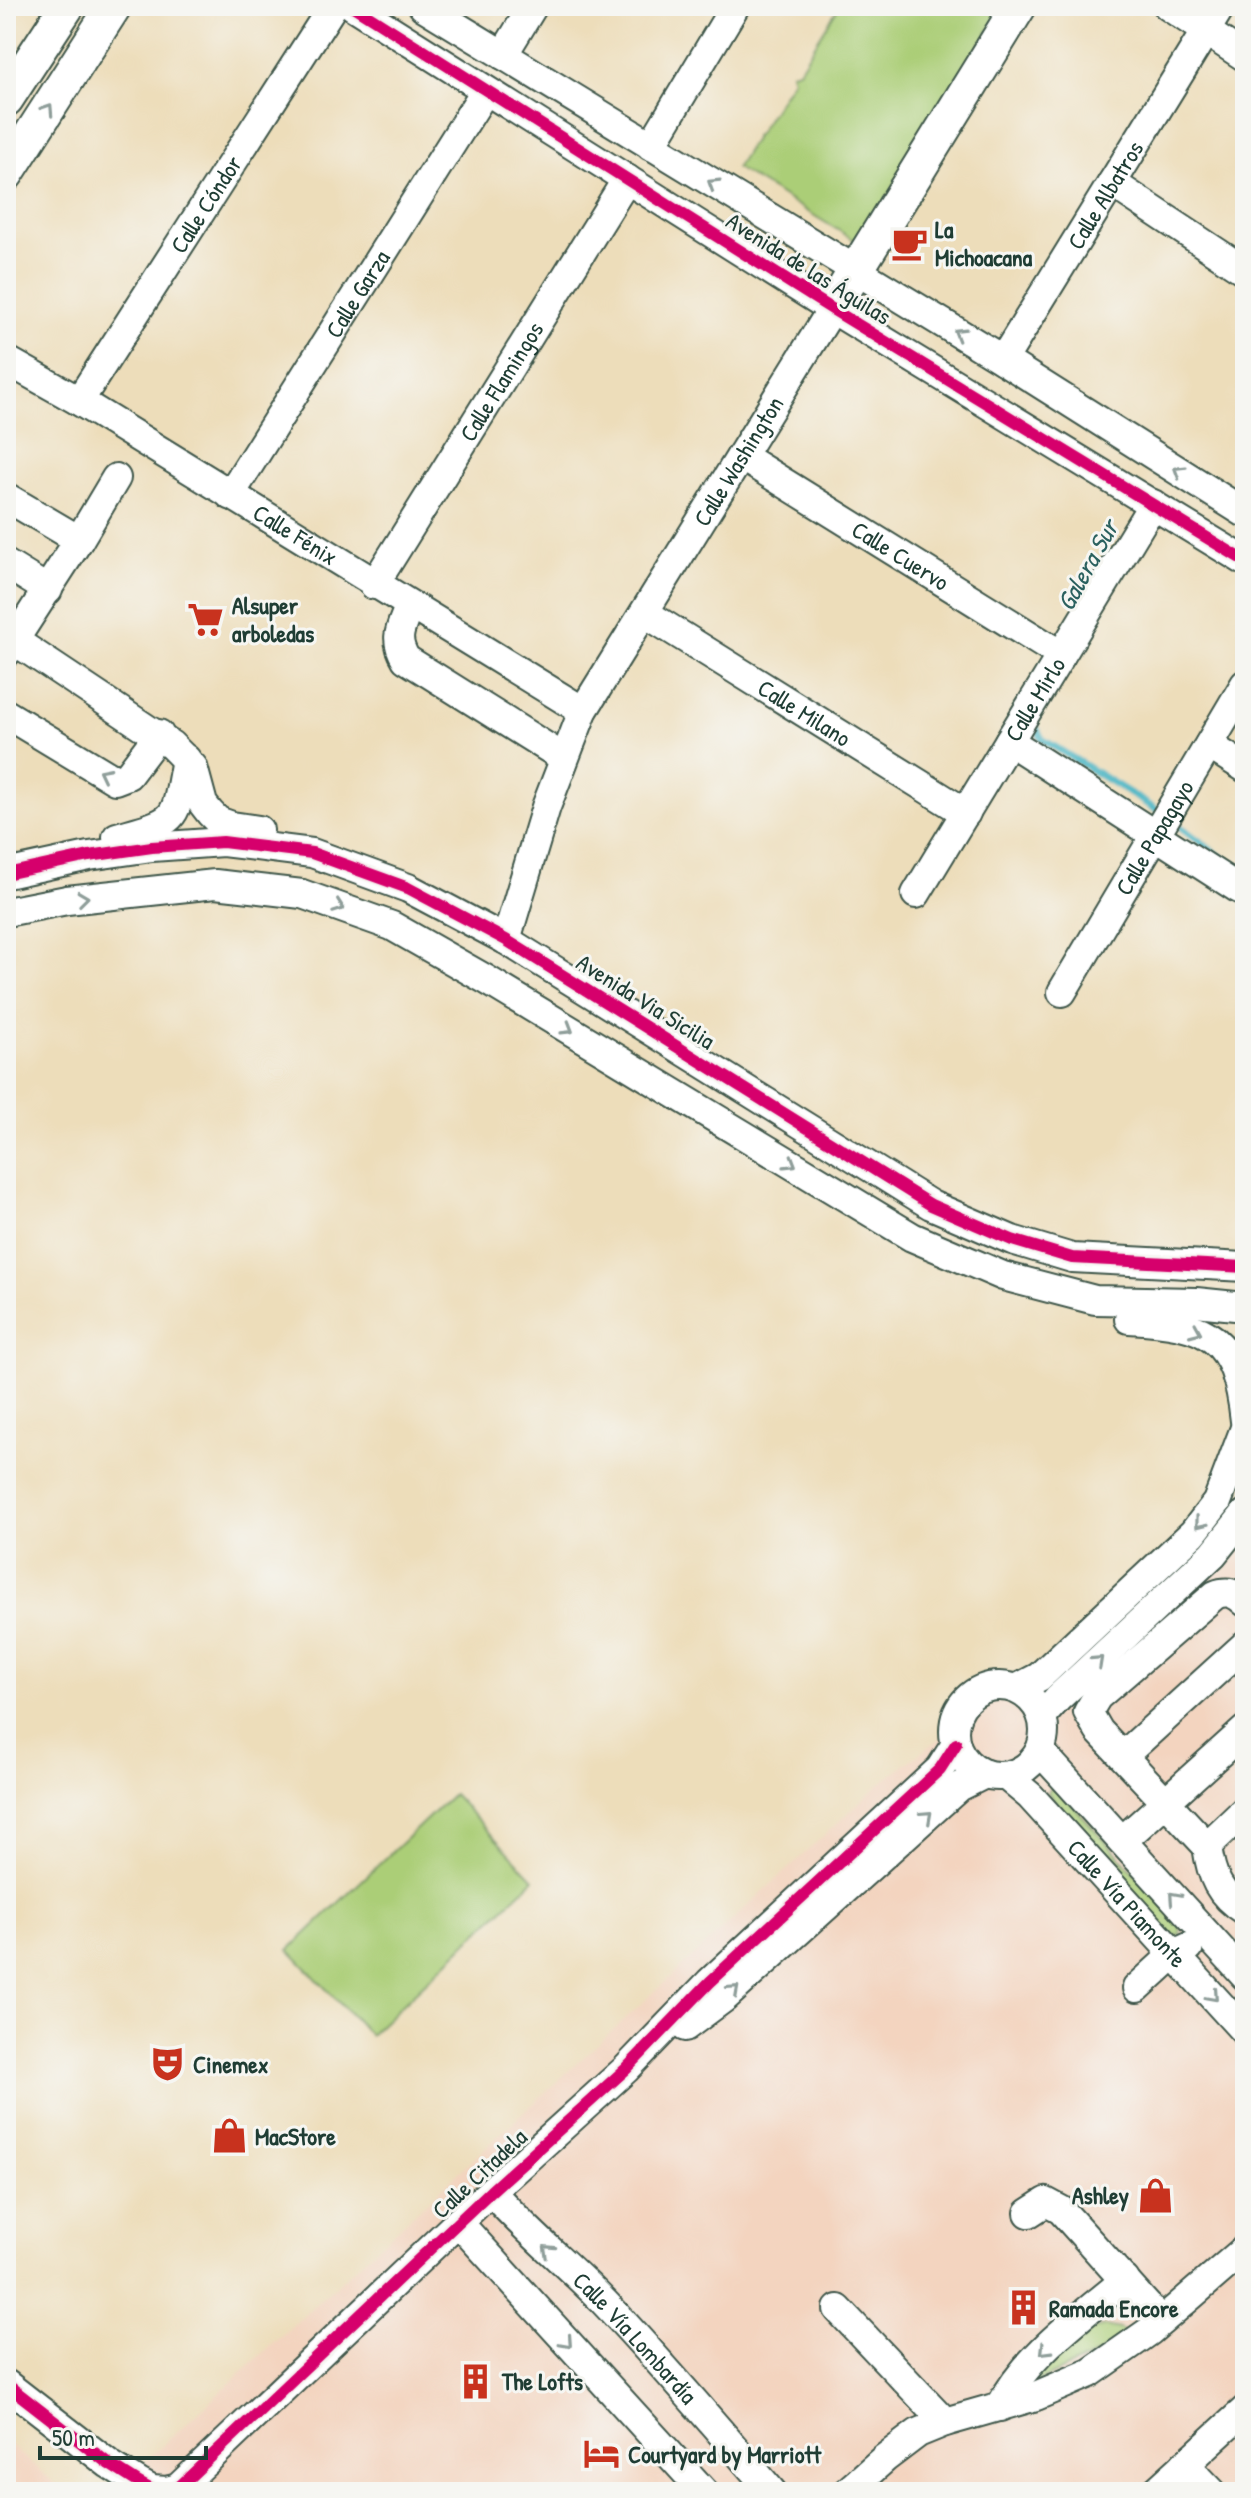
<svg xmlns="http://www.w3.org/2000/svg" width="1251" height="2498" font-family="'Patrick Hand',sans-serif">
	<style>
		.built { fill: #f3d4bf }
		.green { fill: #abce77; stroke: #658656; stroke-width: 2 }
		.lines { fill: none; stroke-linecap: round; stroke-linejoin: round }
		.stream { stroke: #47b4c2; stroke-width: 7 }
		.minor-casing { stroke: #3e5548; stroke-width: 32 }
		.major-casing { stroke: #3e5548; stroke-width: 38 }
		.minor { stroke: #fff; stroke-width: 28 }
		.major { stroke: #fff; stroke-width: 34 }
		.cycleway-casing { stroke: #f6f6f2; stroke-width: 17 }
		.cycleway { stroke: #d6006c; stroke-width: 12 }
		.oneway { stroke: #8f9e9a }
		.labels { text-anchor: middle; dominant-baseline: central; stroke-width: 6; stroke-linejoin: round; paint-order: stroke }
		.street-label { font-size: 24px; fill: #1f3d34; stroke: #f6f6f2 }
		.poi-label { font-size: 24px; font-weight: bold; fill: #1f3d34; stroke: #f6f6f2; text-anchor: start }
		.water-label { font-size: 26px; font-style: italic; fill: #2b615f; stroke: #f6f6f2 }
	</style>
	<rect width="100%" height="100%" fill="#f6f6f2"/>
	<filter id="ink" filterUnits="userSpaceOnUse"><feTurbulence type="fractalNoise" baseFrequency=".0125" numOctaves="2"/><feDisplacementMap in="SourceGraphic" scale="16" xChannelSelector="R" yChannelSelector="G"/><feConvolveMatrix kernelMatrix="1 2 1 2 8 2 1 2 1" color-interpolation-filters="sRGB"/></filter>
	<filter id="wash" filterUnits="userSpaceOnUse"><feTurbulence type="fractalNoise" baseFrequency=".006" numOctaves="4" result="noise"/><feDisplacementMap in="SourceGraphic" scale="32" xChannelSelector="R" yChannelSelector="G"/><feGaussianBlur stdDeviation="1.8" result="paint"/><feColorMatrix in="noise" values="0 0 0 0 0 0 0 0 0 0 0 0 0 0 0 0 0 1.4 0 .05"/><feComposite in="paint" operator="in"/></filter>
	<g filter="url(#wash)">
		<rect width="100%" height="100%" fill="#edddba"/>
		<path class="built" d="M1245,1506V2492H112L881,1783Z
			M6,2442L65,2492H6Z"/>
		<path class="green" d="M839,6H1004L859,243L736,168L754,139V136L757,135L793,79L791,72L799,70Z
			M1055,1785L1166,1908L1181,1928L1180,1936L1169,1934L1047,1792Z
			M453,1794L534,1879L370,2035L289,1950Z
			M1105,2326L1120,2329L1125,2333L1100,2353L1028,2386L1023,2379L1081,2332Z"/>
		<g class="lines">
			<path class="stream" d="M1033,721L1042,739L1160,812
				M1170,819L1245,875"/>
		</g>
	</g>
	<g filter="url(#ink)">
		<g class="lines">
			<defs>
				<g id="minor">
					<path d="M353,6L832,309L1245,561"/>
					<path d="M423,6L1003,360L1245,513"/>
					<path d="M1168,6L1245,57"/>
					<path d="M503,55L533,6"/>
					<path d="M651,146L735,6"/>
					<path d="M1112,183L1245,271"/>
					<path id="s1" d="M6,360L79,401L583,711"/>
					<path id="s2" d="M1003,360L1221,6"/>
					<path id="s3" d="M79,401L333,6"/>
					<path id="s4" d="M741,456L1061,655"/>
					<path id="s5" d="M230,495L485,91"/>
					<path d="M6,497L79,540L6,653"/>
					<path d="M79,540L116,478"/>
					<path d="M6,564L48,590"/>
					<path id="s6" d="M374,585L627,179"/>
					<path d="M409,607C401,628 393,638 406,659L564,758"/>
					<path id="s7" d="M645,613L966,813"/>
					<path d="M6,635L171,745L193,767L203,804L210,813L218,821L232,826L259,830"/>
					<path d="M6,714L115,780L128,775L159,734"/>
					<path d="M1009,741L1239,889"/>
					<path d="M1209,745L1245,768"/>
					<path d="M117,837C181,819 174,823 186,759"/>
					<path d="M6,874L89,856L152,847L223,842L312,853L408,888L506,940L931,1205L1012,1240L1072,1258L1245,1267"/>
					<path id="s8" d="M916,894L1153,504"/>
					<path d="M6,912L67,900L215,884L302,894L392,926L487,980L912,1237L1003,1276L1095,1300L1196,1302L1245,1307"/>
					<path id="s9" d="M506,940L546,807L583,711L832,309"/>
					<path id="s10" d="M1062,992L1245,684"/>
					<path d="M1129,1319C1210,1323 1236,1337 1245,1421"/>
					<path d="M1245,1602C1235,1593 1228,1590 1215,1595L1097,1697L1088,1712L1099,1731L1207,1846C1211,1876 1219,1895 1245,1911"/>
					<circle cx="999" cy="1731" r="45"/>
					<path d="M1016,1689L1039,1677L1193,1533L1217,1502L1245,1428"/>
					<path d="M1042,1716L1058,1698L1213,1554L1245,1514"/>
					<path d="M1040,1751L1245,1976"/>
					<path d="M1123,1756L1245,1645"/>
					<path id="s11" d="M1006,1776L1030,1796L1245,2032"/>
					<path d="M1123,1840L1245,1730"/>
					<path d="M1207,1846L1245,1810"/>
					<path d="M1137,1988L1174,1954L1189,1947"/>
					<path d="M685,2027L724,1998L959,1787L985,1774"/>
					<path id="s12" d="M491,2191C526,2232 568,2264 605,2303C663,2364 717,2428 772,2492"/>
					<path d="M1029,2213L1046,2202L1061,2210L1161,2321"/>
					<path d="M458,2222L704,2492"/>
					<path d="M838,2309L945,2422"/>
					<path d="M6,2384L109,2464L139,2483L152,2490L167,2491L178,2488L491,2191L626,2069L710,1982L940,1769L956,1744"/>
					<path d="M1000,2407C1027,2354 1080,2318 1125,2280"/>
					<path d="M1185,2464L1212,2492"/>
					<path d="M847,2492L885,2458L918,2433L945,2422L1036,2396L1090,2373L1150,2331L1245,2249"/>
					<path d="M1155,2492L1245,2410"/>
				</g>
				<path id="major" d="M6,99L67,6
					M6,174L114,6
					M832,309L1019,6"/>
			</defs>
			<use href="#minor" class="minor-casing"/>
			<use href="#major" class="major-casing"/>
			<use href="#minor" class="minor"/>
			<use href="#major" class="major"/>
			<defs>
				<path id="cycleway" d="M353,6L832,309L1245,561
					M6,874L89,856L152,847L223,842L312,853L408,888L506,940L931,1205L1012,1240L1072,1258L1245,1267
					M6,2384L109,2464L139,2483L152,2490L167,2491L178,2488L491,2191L626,2069L710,1982L940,1769L956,1744"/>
			</defs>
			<use href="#cycleway" class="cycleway-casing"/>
			<use href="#cycleway" class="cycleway"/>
		</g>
		<defs><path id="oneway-chevron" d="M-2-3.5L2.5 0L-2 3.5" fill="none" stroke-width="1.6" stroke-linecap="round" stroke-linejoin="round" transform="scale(2)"/></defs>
		<g class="oneway">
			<use href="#oneway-chevron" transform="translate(48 109) rotate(-57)"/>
			<use href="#oneway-chevron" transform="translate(713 184) rotate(-148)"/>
			<use href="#oneway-chevron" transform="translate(959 333) rotate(-149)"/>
			<use href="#oneway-chevron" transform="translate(1179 471) rotate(-148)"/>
			<use href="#oneway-chevron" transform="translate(104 773) rotate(-153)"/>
			<use href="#oneway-chevron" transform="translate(83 898) rotate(-7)"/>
			<use href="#oneway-chevron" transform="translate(339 907) rotate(20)"/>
			<use href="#oneway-chevron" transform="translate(568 1029) rotate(31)"/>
			<use href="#oneway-chevron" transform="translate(791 1163) rotate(31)"/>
			<use href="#oneway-chevron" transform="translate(1196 1331) rotate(23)"/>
			<use href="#oneway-chevron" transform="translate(1200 1523) rotate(129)"/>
			<use href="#oneway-chevron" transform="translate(1098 1661) rotate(-43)"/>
			<use href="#oneway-chevron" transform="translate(927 1816) rotate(-42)"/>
			<use href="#oneway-chevron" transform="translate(1174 1897) rotate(-132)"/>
			<use href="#oneway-chevron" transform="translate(734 1990) rotate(-42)"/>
			<use href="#oneway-chevron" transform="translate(1213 1996) rotate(48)"/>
			<use href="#oneway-chevron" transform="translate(548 2250) rotate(-137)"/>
			<use href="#oneway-chevron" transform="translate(567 2342) rotate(48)"/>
			<use href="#oneway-chevron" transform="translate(1045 2350) rotate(135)"/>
		</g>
	</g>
	<defs>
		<symbol id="cafe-bare" viewBox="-9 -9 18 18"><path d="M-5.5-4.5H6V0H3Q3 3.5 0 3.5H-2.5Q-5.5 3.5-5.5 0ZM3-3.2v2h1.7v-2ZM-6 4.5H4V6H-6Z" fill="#c8321e" stroke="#f6f6f2" stroke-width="2.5" paint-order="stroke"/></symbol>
		<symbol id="supermarket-bare" viewBox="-9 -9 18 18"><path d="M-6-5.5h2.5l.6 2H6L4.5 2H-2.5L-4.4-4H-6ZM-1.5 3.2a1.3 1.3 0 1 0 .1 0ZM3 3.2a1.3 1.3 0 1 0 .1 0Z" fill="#c8321e" stroke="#f6f6f2" stroke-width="2.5" paint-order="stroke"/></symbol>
		<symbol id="theatre-bare" viewBox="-9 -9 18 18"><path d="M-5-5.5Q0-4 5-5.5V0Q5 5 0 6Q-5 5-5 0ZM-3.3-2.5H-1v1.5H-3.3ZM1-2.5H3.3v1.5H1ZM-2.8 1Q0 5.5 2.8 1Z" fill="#c8321e" stroke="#f6f6f2" stroke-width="2.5" paint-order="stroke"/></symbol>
		<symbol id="shop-bare" viewBox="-9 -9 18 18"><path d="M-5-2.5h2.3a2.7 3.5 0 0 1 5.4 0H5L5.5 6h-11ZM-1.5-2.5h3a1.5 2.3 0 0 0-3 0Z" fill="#c8321e" stroke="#f6f6f2" stroke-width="2.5" paint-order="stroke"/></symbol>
		<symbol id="building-bare" viewBox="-9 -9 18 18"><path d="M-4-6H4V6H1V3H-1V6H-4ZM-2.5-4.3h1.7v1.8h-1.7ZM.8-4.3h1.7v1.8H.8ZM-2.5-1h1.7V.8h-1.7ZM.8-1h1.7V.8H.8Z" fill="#c8321e" stroke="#f6f6f2" stroke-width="2.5" paint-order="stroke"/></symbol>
		<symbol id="hotel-bare" viewBox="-9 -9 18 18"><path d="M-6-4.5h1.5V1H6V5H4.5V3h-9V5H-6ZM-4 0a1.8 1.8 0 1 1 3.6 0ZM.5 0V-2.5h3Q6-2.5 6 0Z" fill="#c8321e" stroke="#f6f6f2" stroke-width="2.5" paint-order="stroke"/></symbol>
	</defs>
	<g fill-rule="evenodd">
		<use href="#cafe-bare" x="884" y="218" width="51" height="51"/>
		<use href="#supermarket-bare" x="180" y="594" width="51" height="51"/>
		<use href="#theatre-bare" x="142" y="2038" width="51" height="51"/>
		<use href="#shop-bare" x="204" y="2110" width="51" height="51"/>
		<use href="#shop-bare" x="1130" y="2170" width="51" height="51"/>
		<use href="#building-bare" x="998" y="2282" width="51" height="51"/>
		<use href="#building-bare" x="450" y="2356" width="51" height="51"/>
		<use href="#hotel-bare" x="576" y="2428" width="51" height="51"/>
	</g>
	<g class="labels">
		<g class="street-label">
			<text stroke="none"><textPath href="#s2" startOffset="194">Calle Albatros</textPath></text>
			<text stroke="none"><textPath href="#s3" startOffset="234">Calle Cóndor</textPath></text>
			<text transform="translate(809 268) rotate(32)">Avenida de las Águilas</text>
			<text stroke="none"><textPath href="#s5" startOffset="238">Calle Garza</textPath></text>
			<text stroke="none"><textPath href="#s6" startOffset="240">Calle Flamingos</textPath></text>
			<text stroke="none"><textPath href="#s9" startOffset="536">Calle Washington</textPath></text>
			<text stroke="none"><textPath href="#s1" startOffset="338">Calle Fénix</textPath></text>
			<text stroke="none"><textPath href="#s4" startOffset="188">Calle Cuervo</textPath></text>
			<text stroke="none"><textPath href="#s8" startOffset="228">Calle Mirlo</textPath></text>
			<text stroke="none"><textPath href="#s7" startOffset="188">Calle Milano</textPath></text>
			<text stroke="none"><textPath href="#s10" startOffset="180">Calle Papagayo</textPath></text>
			<text transform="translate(646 1001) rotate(32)">Avenida Via Sicilia</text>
			<text stroke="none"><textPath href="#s11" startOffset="176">Calle Vía Piamonte</textPath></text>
			<text transform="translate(479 2173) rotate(-43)">Calle Citadela</text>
			<text stroke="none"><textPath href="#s12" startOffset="206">Calle Vía Lombardía</textPath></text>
		</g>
		<g class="poi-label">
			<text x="935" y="229">La<tspan x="935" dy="28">Michoacana</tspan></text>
			<text x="232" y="605">Alsuper<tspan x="232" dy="28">arboledas</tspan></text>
			<text x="193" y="2064">Cinemex</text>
			<text x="255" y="2136">MacStore</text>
			<text x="1129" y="2195" text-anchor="end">Ashley</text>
			<text x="1049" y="2308">Ramada Encore</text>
			<text x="502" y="2381">The Lofts</text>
			<text x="628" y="2454">Courtyard by Marriott</text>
		</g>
		<g class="water-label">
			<text transform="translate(1087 565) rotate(-61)">Galera Sur</text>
		</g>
	</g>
	<rect width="1251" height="2498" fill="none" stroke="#f6f6f2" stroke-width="32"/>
	<path d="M40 2446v12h166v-12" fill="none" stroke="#1f3d34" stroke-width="4"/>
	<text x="52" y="2446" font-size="24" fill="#1f3d34" stroke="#f6f6f2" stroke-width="6" paint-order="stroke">50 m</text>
</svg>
